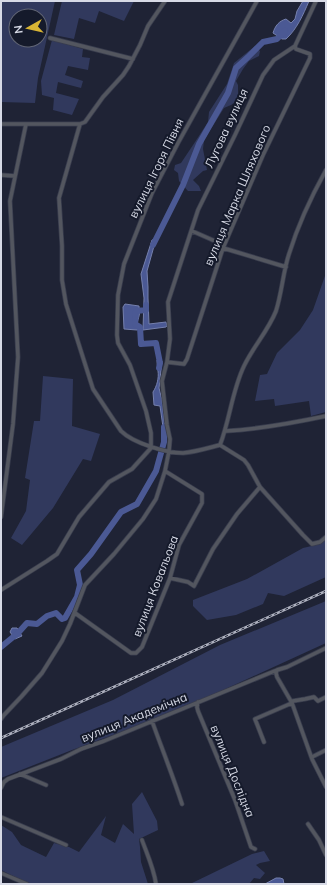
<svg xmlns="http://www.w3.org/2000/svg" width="327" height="885" font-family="Mulish,sans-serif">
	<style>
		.green { fill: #31395d; fill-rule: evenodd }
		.water { fill: #4b5994; stroke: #7580ad }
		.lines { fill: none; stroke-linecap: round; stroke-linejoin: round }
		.river { stroke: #4b5994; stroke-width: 6 }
		.street-casing { stroke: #393d4e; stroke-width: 5 }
		.street { stroke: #53565f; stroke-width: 3.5 }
		.rail-casing { stroke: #adb0be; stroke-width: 2.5 }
		.rail { stroke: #151a2b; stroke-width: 1; stroke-dasharray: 3; stroke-linecap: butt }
		.labels { text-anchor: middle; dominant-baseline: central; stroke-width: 4; stroke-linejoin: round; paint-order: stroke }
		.street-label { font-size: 12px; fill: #d7dae6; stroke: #151a2b }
	</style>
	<rect width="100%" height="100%" fill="#1f2335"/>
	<path class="green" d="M1,1H55L38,78L35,103L1,102ZM16,16H40V40H16Z
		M62,1H134L124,21L99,11L95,23L79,18L74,39L54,35Z
		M52,40L83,49L82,57L90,58L88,70L68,66L65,75L83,81L81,88L58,82L56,93L79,99L72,115L53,110L54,98L42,95L41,81Z
		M255,46L260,51L259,56L249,61L243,69L236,81L238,85V100L231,105L224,108L204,140L203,149L207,170L203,171L193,180L199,186L201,191H188L179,181L178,173L174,170L175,165L181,163L195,142L208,122L209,112L227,84L234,63Z
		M326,273V412L311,416L309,401L275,406L274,399L255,401L260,375L267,374L277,353L300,330L313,310Z
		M43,376L73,379L72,426L100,434L91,461L83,459L53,508L22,545L11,538L26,511L30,480L25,478L34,421H40Z
		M326,539V577L284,596L268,593L263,604L236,615L207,620L193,606V600L247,579L303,548L320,544Z
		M326,601V643L175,712L72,750L1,778V747L113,700L220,645Z
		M142,792L157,821L158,830L139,839L140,847L141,862L148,884H29L1,870V825L12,832L21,845L46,857L54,843L69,847L79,852L106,816L101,835L115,843L123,824L134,834L132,804Z
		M264,851L270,861L260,863L256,865L265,873L260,879L254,878L249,884H190L252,854Z"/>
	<path class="water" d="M303,1H309C303,15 297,29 286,39H282L273,33C275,26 279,21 286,19L291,23L295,19L297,11Z
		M156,239L147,271L148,287V298L149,324L166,322L167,326L166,327L143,330L144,298L141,274L152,240Z
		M125,304L139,306C139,309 140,313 139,316C138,321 136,323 139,329L137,330L124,329L123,307Z
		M157,360L162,361L159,388L162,400L166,438L164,434L160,406L154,405L153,392C157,386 159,378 158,371C158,367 157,365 157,360Z
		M12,628H17L22,636L15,639L10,632Z
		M276,878H280L283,879L284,884H265Z"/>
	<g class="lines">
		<path class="river" d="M153,245L183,185L199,144L228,93L236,68L248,57L263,42L277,39L285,31
			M146,305V310L136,311L135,324L140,327L141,344L156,343L160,363L159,368
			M1,647L18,633L27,623L37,624L47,616L56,613L62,619L65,618L77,597L80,585L77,570L91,554L121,512L137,504L156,471L164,442V427"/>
		<defs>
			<path id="street" d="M165,1L148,26L140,45L129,66L123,75L103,97L85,122L80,124L59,198L62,246V280L66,304L93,389L121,431C133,443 166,453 183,453C195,452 208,448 220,445
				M50,38L133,59
				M1,124H80
				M1,175L15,176
				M192,231L224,245
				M223,248L286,267
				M167,362L170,339L168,302L198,210L235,135L263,75L274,60L295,46
				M226,431C259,429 293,423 326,416
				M220,445C230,419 232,391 244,366C253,347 268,331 276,311C282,292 283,272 289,254C298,225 311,197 326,170
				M220,445L244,460L248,465L260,487L303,535L312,544L320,542L326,537
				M151,448V433L146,411L130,365L118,343L117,335L118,295L124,264L152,193L178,143L257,1
				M1,517L13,424L18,357L10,201L26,124
				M170,578L188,582L194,586L213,549L237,514L260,487
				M1,590L47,561L57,554L79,517L109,482L132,469L151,448
				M75,613L131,653H136L142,647L170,578L179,545L202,503V494L165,471
				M277,670L276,673L277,677L292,703L312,759L326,787
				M198,702L197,707L198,711L235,800L251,847L255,849
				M1,719L4,715L21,697L42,673L62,641L70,624L85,585L114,554L143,519L156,499L165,471L169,451L170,439L167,425L162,381L167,362L184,364L187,359L223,248L263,155L310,58V54L296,49L295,46L316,1
				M152,721C162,749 173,776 182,804
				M264,742L255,719L292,703L293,701L305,699L314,697L318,701L326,697
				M312,757L326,750
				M20,774L46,785
				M1,788L4,782L8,779L61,759L81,749L104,741L277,670L287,667L326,648
				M1,817L66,845
				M308,824L319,840L326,855
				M142,840C147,854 154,869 156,884
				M1,873L27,884"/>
		</defs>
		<use href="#street" class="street-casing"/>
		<use href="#street" class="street"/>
		<defs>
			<path id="rail" d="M1,738L326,591"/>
		</defs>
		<use href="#rail" class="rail-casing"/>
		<use href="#rail" class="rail"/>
	</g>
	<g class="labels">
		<g class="street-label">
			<text transform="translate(226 128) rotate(-65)">Лугова вулиця</text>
			<text transform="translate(156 168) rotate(-64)">вулиця Ігоря Півня</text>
			<text transform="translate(237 195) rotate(-67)">вулиця Марка Шляхового</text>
			<text transform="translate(155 586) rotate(-69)">вулиця Ковальова</text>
			<text transform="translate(134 717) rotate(-22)">вулиця Академічна</text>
			<text transform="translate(233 771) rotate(68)">вулиця Дослідна</text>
		</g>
	</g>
	<rect width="327" height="885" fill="none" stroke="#d7dae6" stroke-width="4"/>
	<g transform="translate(28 28) rotate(262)"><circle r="19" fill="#151a2b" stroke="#636776"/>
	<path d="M0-3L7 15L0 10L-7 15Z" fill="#d8b434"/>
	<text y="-6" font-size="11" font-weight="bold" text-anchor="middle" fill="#d7dae6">N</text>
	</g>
</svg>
